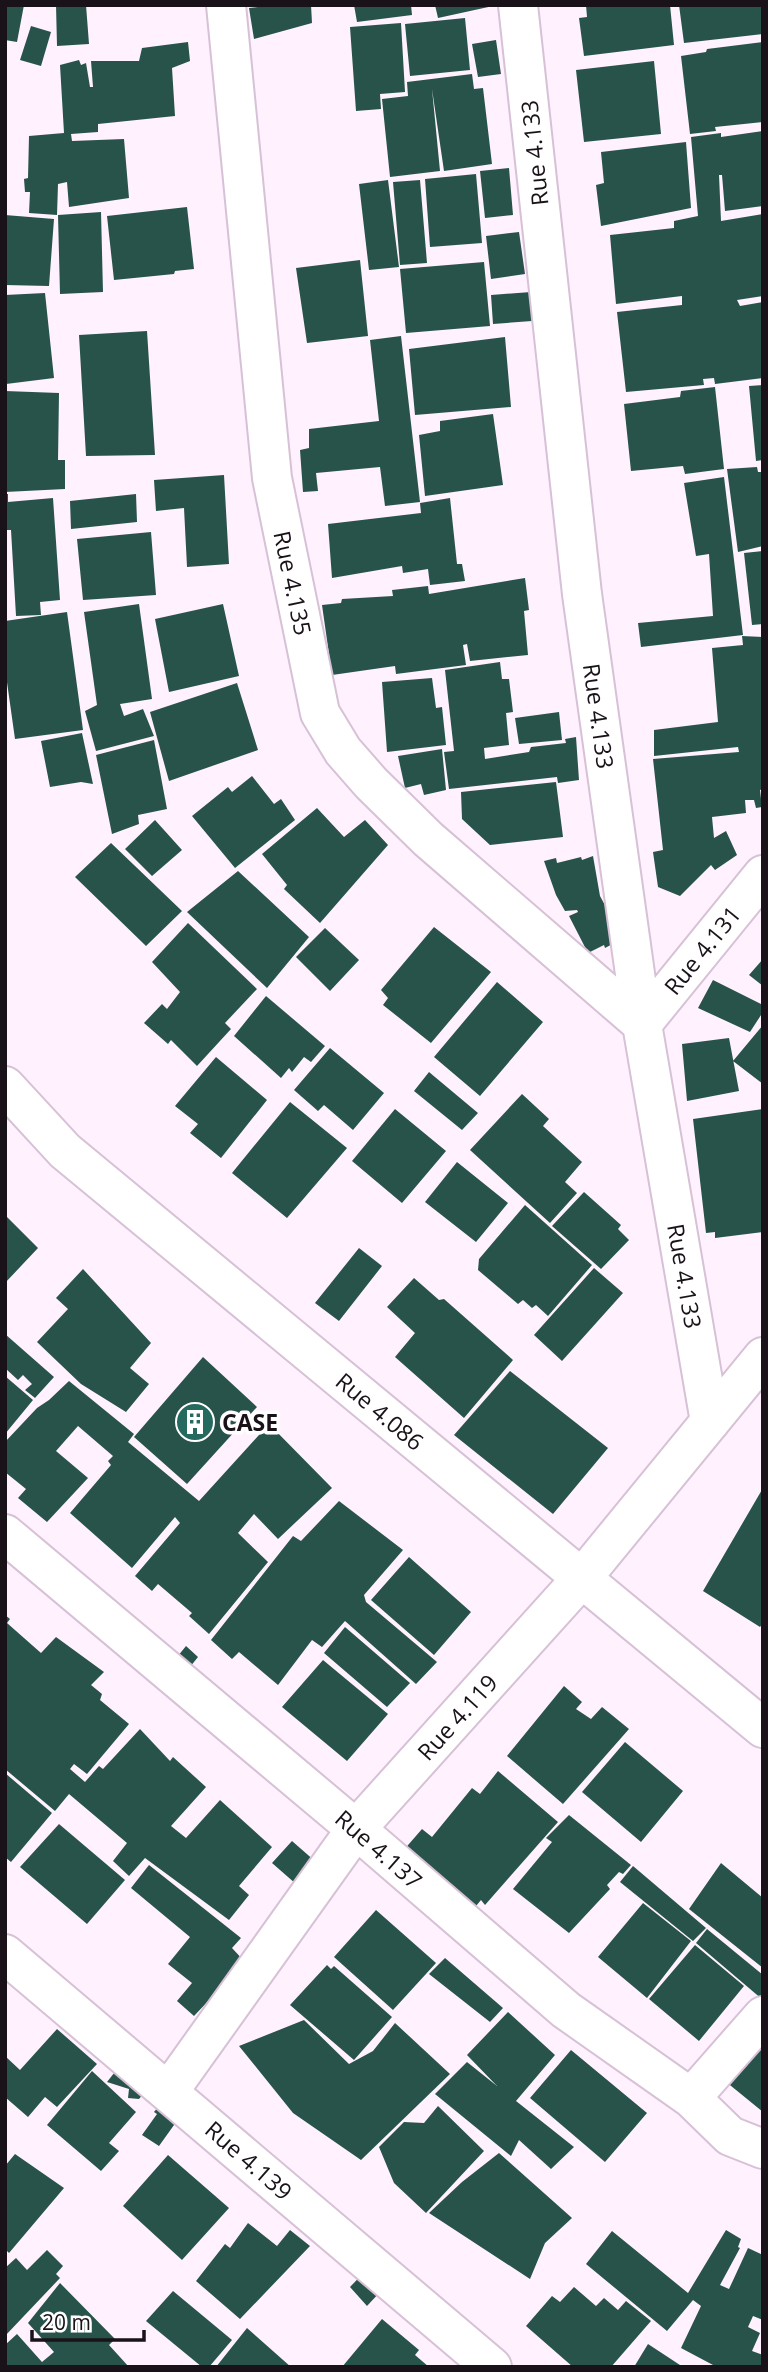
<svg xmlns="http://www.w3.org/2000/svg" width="768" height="2372" font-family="'Open Sans',sans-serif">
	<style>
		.building { fill: #28534b }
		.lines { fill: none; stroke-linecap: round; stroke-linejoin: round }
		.minor-casing { stroke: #d7c1d6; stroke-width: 42 }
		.minor { stroke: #fff; stroke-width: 38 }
		.labels { text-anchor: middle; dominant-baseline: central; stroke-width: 7; stroke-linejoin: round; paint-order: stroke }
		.street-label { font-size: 23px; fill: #191219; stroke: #fff }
		.poi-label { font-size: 23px; font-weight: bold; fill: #191219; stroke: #fff; text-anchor: start }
	</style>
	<rect width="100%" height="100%" fill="#fff1fe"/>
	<path class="building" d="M5,5H24L17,42L5,40Z
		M56,5H86L89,44L57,46Z
		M273,5H311L312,23L254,39L249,8Z
		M354,5H411L412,15L357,22Z
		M435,5H493V6L438,18Z
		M586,5H670L674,45L584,56L579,18L587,17Z
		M679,5H763V34L684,43Z
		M465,18L470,70L410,76L405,24Z
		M401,23L405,92L380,94L381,109L356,111L350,27Z
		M31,26L51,32L41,66L20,60Z
		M496,40L501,74L478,77L472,44Z
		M188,42L190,61L172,68L175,116L98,124V132L71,134L72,141L124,139L129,198L69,207L67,182L58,184L57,215L29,213L30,192H25L24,179L28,178L29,136L64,133L60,65L79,60L81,65L86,63L90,87H93L91,61H139L142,48Z
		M763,42V122L715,127L716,131L690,134L681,56L706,52L707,49Z
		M654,61L661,134L584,142L576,70Z
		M472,74L474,89L483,88L492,164L444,171L432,89L440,171L390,177L382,99L408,96L407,82Z
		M763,131V206L725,211L722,175H719L721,221L763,214V296L737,300L740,306L763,302V378L715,384L714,378L703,379L704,385L626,392L617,312L682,305V296L616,304L610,235L674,228V221L698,216L691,137L721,133V137Z
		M686,142L691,208L601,226L596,185L604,183L601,152Z
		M509,168L513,215L485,218L480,171Z
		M476,174L482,243L430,247L425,179Z
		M388,180L399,267L369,270L359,184Z
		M420,180L427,263L400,265L393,182Z
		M187,207L194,269L175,271L174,274L114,280L107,216Z
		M101,212L103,292L60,294L58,215Z
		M5,215L54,219L49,286L5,285Z
		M519,232L525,274L491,279L486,236Z
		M360,260L368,336L307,343L296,268Z
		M484,262L490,326L406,333L400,269Z
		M531,292L532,321L493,324L491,295Z
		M45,293L54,378L6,384L5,295Z
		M147,331L155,455L86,456L79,335Z
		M401,336L420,502L385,506L380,467L316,473L318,491L303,492L300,450L309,448V429L379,421L370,340Z
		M505,337L511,407L415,415L409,349Z
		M763,385V460L756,461L749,386Z
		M715,387L724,469L685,474L683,466L631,471L624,404L680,397L681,391Z
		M5,391L59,393L58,460H65V489L5,492Z
		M493,414L503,485L425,496L419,435L440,431V421Z
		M757,467L758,472H763V546L738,552L727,469Z
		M224,475L229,564L187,567L184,508L156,511L154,480Z
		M724,477L743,635L641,647L638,623L713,616L709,554L696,556L684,483Z
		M5,494H8V502L53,498L60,600L40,602L41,615L16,616L11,530H5Z
		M136,494L137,522L71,529L70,501Z
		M450,498L457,564H462L465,581L430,585L428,569L403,573L402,566L332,578L328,524L421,513L420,503Z
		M151,532L156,595L83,600L77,539Z
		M763,551V624L752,625L744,553Z
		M525,578L529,610L524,611L528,655L470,661L467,644L463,645L466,665L396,674L395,666L332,675L322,605L341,603L342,599L393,596L392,590L428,586L429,594Z
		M139,604L152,699L120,704L124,716L143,709L154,736L96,751L85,711L97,705L84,612Z
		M223,604L239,676L169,692L155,619Z
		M67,612L83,730L15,739L5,668V621Z
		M742,636L763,637V789L760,790L762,807L756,808L754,800H745L746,813L712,817L714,838L726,831L737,855L715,870L711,865L680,896L658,887L653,852L663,850L653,759L739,752L738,747L654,756V730L718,722L712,648L743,645Z
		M500,662L502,679H509L513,712L506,713L509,745L484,748L485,759L529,752L531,747L566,743L565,739L576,737L579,780L558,783L557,777L449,789L444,752L454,751L445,670Z
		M432,678L436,708L442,707L446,745L387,752L382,682Z
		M237,683L258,750L169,781L150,712Z
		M559,712L562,740L519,744L515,718Z
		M82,733L93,784L81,782L50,787L41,741Z
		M154,740L167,809L138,815L139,824L112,834L96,755Z
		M442,749L446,790L424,795L421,784L405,788L398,756Z
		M252,776L274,804L281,799L295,820L235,868L192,816L228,787L232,792Z
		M556,782L563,837L490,845L462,819L461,792Z
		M317,808L344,837L365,820L388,845L320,923L284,889L287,885L262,854Z
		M155,820L182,850L152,876L125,849Z
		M111,843L182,911L146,946L75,877Z
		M593,856L600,896L614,922L620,940L605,948L604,945L588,953L569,916L578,912L577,910L565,911L556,895L544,861L556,858L557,863L581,857L582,860Z
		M238,871L309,937L267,988L187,912Z
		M188,923L257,989L225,1023L231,1029L197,1066L171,1040L168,1044L144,1023L162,1004L167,1009L180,992L152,962Z
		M434,927L491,972L431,1043L383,1005L388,998L381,990Z
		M325,928L359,960L330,991L296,957Z
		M763,959V986L749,975Z
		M713,980L763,1005V1012L750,1032L698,1008Z
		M497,982L543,1022L480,1096L434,1057Z
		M266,996L325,1046L311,1062L304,1057L292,1072L289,1068L281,1078L234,1036Z
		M763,1025V1084L733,1061Z
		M729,1038L739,1091L687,1101L682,1044Z
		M330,1048L384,1093L353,1130L324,1105L318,1111L294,1090Z
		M216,1057L267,1100L221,1158L190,1133L198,1124L175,1106Z
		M429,1072L478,1113L462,1130L414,1091Z
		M522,1094L549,1119L543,1126L582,1162L565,1182L577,1193L550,1223L470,1150Z
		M290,1102L347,1148L287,1218L232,1173Z
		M395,1109L446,1151L402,1203L352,1161Z
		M763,1109V1232L715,1238V1232L706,1233L693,1119Z
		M457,1162L508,1203L476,1242L425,1202Z
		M584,1192L621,1225L618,1229L629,1240L601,1269L552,1226Z
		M525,1205L592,1265L548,1316L536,1305L532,1308L523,1300L518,1304L478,1270L479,1259Z
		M5,1215L38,1248L5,1283Z
		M359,1248L382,1266L339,1321L315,1303Z
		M594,1268L623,1293L562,1361L534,1335Z
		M83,1269L151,1343L130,1368L149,1384L126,1412L81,1384L37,1342L68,1309L56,1298Z
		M414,1278L439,1300L444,1299L513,1360L464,1418L395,1357L415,1333L387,1307Z
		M5,1334L54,1377L35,1398L25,1390L32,1384L23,1375L18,1380L5,1368Z
		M203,1357L257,1407L187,1484L134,1437Z
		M510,1371L608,1448L553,1514L454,1435Z
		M5,1376L33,1400L5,1434Z
		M69,1381L134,1434L128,1442L199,1501L269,1424L332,1488L278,1539L254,1514L238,1533L268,1562L209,1634L189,1616L192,1613L158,1584L152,1591L135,1576L180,1523L175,1517L132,1568L70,1513L111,1465L108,1461L113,1456L78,1426L56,1451L88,1478L47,1522L18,1498L26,1489L5,1472V1442L37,1408L49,1400Z
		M763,1488V1623L760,1627L703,1591Z
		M339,1501L403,1550L364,1595L366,1602L437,1662L416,1684L345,1621L322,1647L312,1640L278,1685L239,1652L232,1659L211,1640L293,1536L301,1541Z
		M409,1557L471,1612L434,1655L371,1600Z
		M5,1615L10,1619L7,1623L41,1653L56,1637L104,1672L91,1685L102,1694L100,1700L129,1724L87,1774L74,1764L70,1769L85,1782L99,1766L103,1769L140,1729L170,1761L173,1757L206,1787L171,1826L186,1838L220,1800L272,1847L239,1886L249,1895L229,1920L145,1858L129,1876L113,1861L127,1843L69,1794L55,1811L5,1769Z
		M345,1627L410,1683L387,1707L324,1653Z
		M186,1646L198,1657L182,1677L169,1667Z
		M323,1660L388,1714L347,1761L282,1707Z
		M564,1686L582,1702L576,1709L591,1719L602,1707L629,1729L563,1804L507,1756Z
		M625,1742L683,1791L641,1842L582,1792Z
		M498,1771L558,1822L485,1905L481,1900L471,1912L402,1852L422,1829L432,1837L472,1788L480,1794Z
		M5,1773L52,1813L11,1862L5,1857Z
		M569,1815L631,1865L623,1874L619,1872L607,1885L610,1889L569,1933L513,1889L552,1842L546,1838Z
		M59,1824L125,1880L87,1924L20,1867Z
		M292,1841L316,1862L296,1884L272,1863Z
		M721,1863L763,1898V1968L689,1909Z
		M149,1865L241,1938L232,1948L245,1962L194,2016L177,2001L192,1983L168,1964L190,1937L131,1888Z
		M633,1866L706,1928L693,1941L620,1882Z
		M643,1903L691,1941L647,1998L598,1957Z
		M376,1910L436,1963L393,2010L334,1957Z
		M707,1929L763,1975V2000L696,1943Z
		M695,1945L744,1986L699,2041L649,1999Z
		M445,1958L503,2008L490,2022L429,1974Z
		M327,1965L331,1969L334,1966L392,2017L354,2060L290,2005Z
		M508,2012L555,2055L516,2101L574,2147L551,2169L519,2140L511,2156L435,2094L467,2062L497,2086L467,2055Z
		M304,2020L349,2064L373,2051L395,2023L450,2074L361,2160L293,2113L239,2046Z
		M57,2029L97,2064L57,2107L45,2097L28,2117L5,2097V2056L20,2070Z
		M763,2039V2112L725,2081Z
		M571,2050L647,2113L605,2162L530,2098Z
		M122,2063L149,2087L139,2099L128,2098L129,2089L107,2082Z
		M92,2071L136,2112L109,2143L119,2151L101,2171L47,2125Z
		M167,2096L194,2097L159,2146L142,2135L157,2114L154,2112Z
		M438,2106L484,2151L426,2213L394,2183L379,2147L404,2122L424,2123Z
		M499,2153L572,2218L545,2243L530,2279L429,2213L462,2182Z
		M15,2154L64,2188L9,2253L5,2249V2166Z
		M168,2155L229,2208L182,2260L123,2206Z
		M248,2223L277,2246L290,2230L310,2246L240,2319L196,2281L225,2244L230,2248Z
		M726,2230L741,2239L738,2247L740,2248L720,2285L729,2289L748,2248L763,2255V2320L753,2316L748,2327L760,2333L752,2351L763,2355V2367H712L713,2365L681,2348L701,2306L693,2300L667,2331L586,2264L612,2231L688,2293Z
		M47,2250L63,2266L56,2274L60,2278L5,2336V2268L16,2258L27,2270Z
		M376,2260L394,2277L367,2306L350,2287Z
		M60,2283L115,2339L109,2345L129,2367H5V2345L17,2334L42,2362L54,2352L28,2323Z
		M574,2287L596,2306L604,2298L618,2310L626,2301L651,2321L611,2367H573L526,2326L552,2296L560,2302Z
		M173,2291L232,2340L209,2367H202L146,2321Z
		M382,2319L419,2350L415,2355L429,2367H342Z
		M247,2328L291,2367H216Z
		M648,2344L683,2367H634Z"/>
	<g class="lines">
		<defs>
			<path id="minor" d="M226,5L272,478L320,713L343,751L371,783L428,839L642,1024L763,875
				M518,5L582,594L642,1024L710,1422
				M5,1086L65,1151L763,1728
				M5,1534L356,1829L566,2010L691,2098L730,2136L763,2149
				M5,1954L492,2367
				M169,2091L356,1829L582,1578L763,1357
				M691,2098L763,2016"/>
		</defs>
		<use href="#minor" class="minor-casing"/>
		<use href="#minor" class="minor"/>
	</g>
	<defs>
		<symbol id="building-disc" viewBox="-11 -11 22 22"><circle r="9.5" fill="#246a5e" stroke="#fff"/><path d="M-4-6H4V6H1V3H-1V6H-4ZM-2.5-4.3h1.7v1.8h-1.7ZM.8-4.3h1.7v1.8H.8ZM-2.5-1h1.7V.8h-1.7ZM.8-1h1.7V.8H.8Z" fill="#fff"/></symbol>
	</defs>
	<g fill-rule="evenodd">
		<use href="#building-disc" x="173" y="1400" width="44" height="44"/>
	</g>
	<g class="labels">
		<g class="street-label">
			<text transform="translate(534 153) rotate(-96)">Rue 4.133</text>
			<text transform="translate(293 583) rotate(78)">Rue 4.135</text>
			<text transform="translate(599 716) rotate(82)">Rue 4.133</text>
			<text transform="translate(702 950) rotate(-51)">Rue 4.131</text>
			<text transform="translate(685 1276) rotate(80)">Rue 4.133</text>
			<text transform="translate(380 1411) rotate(40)">Rue 4.086</text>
			<text transform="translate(457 1717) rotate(-48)">Rue 4.119</text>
			<text transform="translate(379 1849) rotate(41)">Rue 4.137</text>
			<text transform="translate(249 2160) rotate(41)">Rue 4.139</text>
		</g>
		<g class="poi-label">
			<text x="222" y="1422">CASE</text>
		</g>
	</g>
	<rect width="768" height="2372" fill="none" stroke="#191219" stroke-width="14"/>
	<path d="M32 2330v10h112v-10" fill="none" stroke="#191219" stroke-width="3.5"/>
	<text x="42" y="2330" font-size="21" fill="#191219" stroke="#ffffff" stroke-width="5" paint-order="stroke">20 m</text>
</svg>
